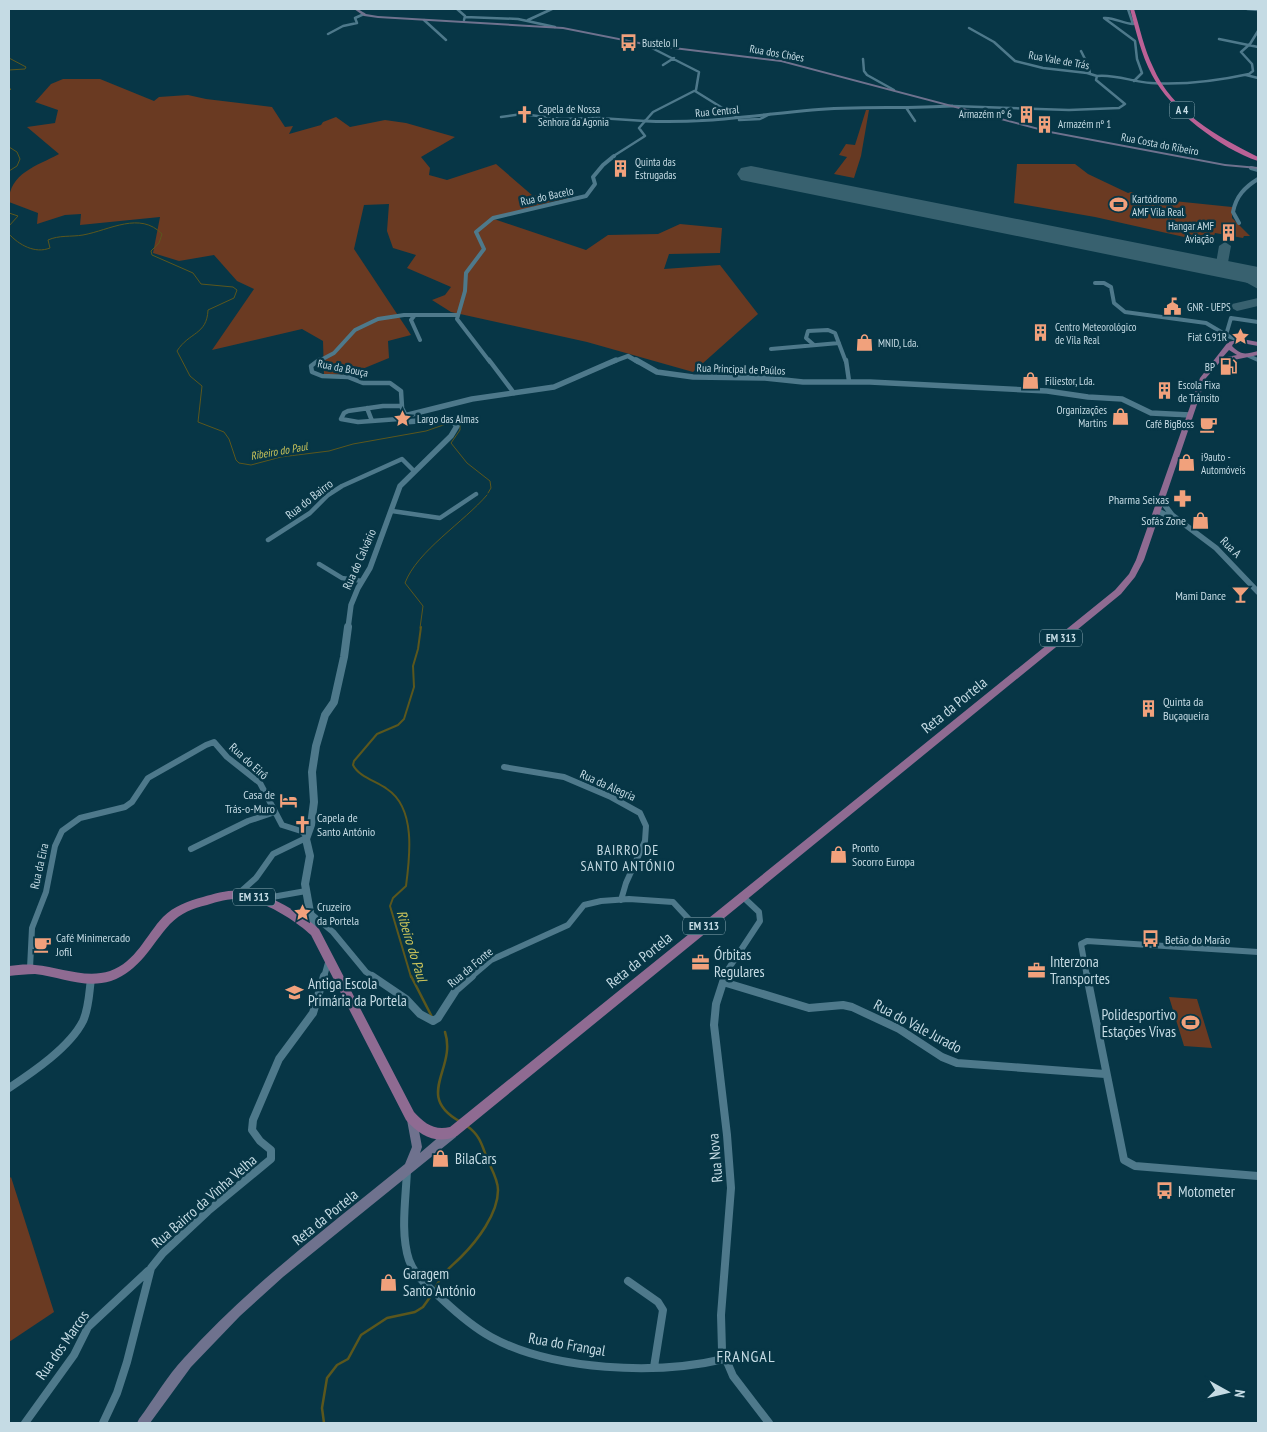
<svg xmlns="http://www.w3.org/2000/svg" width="1267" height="1432" font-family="'PT Sans Narrow',sans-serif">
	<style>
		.green { fill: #6a3a22 }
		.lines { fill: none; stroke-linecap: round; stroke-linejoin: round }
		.stream-far2 { stroke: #5b571d; stroke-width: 1 }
		.stream-far1 { stroke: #5b571d; stroke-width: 2 }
		.stream { stroke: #5b571d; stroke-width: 2.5 }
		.taxiway { fill: #38616f; fill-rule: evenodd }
		.runway { fill: #38616f; fill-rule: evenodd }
		.minor-far4 { stroke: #4e798b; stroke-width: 2.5 }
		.minor-far3 { stroke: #4e798b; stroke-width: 4 }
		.minor-far2 { stroke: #4e798b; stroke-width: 4.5 }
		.minor-far1 { stroke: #4e798b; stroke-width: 6 }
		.minor { stroke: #4e798b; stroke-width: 8 }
		.tertiary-far3 { stroke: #4e798b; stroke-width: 3 }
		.tertiary-far2 { stroke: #4e798b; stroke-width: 4.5 }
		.tertiary-far1 { stroke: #4e798b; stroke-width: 5.5 }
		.tertiary { stroke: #4e798b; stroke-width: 8 }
		.secondary { fill: #6f728e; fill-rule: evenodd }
		.primary { fill: #8f6b92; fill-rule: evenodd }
		.motorway { fill: #bb6196; fill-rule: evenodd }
		.labels { text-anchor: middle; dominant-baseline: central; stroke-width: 5; stroke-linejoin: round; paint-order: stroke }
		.far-poi-label { font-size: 11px; fill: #c5dbe4; stroke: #073646; text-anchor: start }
		.far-street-label { font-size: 11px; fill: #c5dbe4; stroke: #073646 }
		.shield { fill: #073646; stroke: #8caab5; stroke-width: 1 }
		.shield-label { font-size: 11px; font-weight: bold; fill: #c5dbe4 }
		.far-water-label { font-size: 11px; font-style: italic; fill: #cbc45a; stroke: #073646 }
		.street-label { font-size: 12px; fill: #c5dbe4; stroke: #073646 }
		.poi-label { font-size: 12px; fill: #c5dbe4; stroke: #073646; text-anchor: start }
		.neighbourhood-label { font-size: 14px; letter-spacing: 1px; fill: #c5dbe4; stroke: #073646 }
		.water-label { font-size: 14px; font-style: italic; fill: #cbc45a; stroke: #073646 }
		.near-street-label { font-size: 15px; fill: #c5dbe4; stroke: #073646 }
		.near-poi-label { font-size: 15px; fill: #c5dbe4; stroke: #073646; text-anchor: start }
		.near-neighbourhood-label { font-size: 16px; letter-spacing: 1px; fill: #c5dbe4; stroke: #073646 }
	</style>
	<rect width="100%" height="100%" fill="#073646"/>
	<path class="green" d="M63,79H100L154,101L159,97L188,95L206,99L272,107L285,127L293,126L289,134L321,125L323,122L336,117L350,127L385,120L406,123L455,137L421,157L430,168L429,175L447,180L496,164L533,196L551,193L574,199L555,201L491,218L586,250L608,235L658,234L680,224L722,228L720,253L669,254L664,269L720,265L758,314L693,372L587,342L451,312L432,300L445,295L451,287L407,268L416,255L393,248L387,231L389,204L364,205L354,249L411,335L388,341L389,358L350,374L324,375L323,341L302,329L212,350L254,289L237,281L214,255L179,261L153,253L160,217L80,225L81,214L65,215L37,224L38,213L9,202C9,173 37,166 59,154L27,127L55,123L58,110L35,102L51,84Z
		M866,110H869L861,156L854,178L834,174L847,157L839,155L846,144L855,145Z
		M1017,164H1075L1088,174L1128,193L1131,192L1154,199L1232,207V218L1250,236H1244L1243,238L1215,233L1211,243L1095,217L1014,203Z
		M1169,997L1197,999L1212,1048L1184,1046Z
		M11,1177L54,1312L9,1342V1179Z"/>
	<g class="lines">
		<path class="stream-far2" d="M9,58L26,67L25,69L9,70
			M9,89H11L9,91
			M9,147L17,152L20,159L17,166L9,171
			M9,213L18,216L9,226
			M9,234C19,245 35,254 50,248L48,240C59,235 71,237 83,235C110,230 140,211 162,234L159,243L151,251L152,255L193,273L201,284L233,287L237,290L234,298L208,310C207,335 189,332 177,351L190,376L202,386L198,422L224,432L229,439L236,460L239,463L251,465L281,457L329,451L353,444L426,431L452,422
			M460,424V430L451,443L467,463L490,481L491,488L488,493
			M420,628L423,606L405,583C417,551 464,522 487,495"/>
		<path class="stream-far1" d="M411,977L390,906L393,898L406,886C410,856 416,808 387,789C376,781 359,777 353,765L354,761L377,734L398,725L404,719L414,687L413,666L418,649L421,627"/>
		<path class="stream" d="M411,976L432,1017
			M445,1032C457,1069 414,1095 459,1121
			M435,1289C442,1272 449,1269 461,1257C477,1241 498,1214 498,1190C498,1180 492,1170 488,1161C482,1146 481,1136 467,1126
			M324,1423L322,1408L327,1378L337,1365L348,1359L361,1335L387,1318L415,1312L423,1307L433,1293"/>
		<path class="taxiway" d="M1225,242L1231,246L1227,268H1237L1258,280V289L1226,271L1217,272L1215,269L1219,246Z
			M1258,298V306L1237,311L1230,307L1232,304Z"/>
		<path class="runway" d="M751,166L1258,267V285L741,180L737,174L741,168Z"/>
		<path class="minor-far4" d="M457,9L465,16L464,20
			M1128,9L1133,24C1123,24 1114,17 1104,18L1135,41L1137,59L1142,73L1134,81
			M1247,9L1258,10
			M465,17L518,19L555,27
			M424,20L446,40
			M528,20L552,9
			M969,28L994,42L1015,61L1043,68L1087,73L1097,76
			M328,34L343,26L357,23L355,18L364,14
			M1219,39L1258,47
			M1081,51L1089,67L1090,74
			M863,59L864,71L867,75L894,90
			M663,65L674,58
			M1246,75L1258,78
			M695,91L737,117
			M952,106L1069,110L1119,108L1125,104L1096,80L1097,76C1115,74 1133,82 1151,83C1184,85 1217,81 1249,74L1253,71L1252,64L1241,52L1250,44L1258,31
			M907,109L915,121
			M988,116L1007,109
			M501,117L522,114L561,119L599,118L645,121
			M739,120L760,119L770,114
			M612,157L645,136L639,128L653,112L696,90L699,72L646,45"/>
		<path class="minor-far3" d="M1251,168L1258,170
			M1239,223L1233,212C1236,196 1245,187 1258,179
			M1095,283H1104L1111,287L1114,303L1125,312L1206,323L1228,336L1242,341
			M414,316L411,320L420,340
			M1226,335L1231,318L1258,322
			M814,345L806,338L808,331L828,330L835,333L846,362
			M771,349L839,343
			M1249,356L1258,360
			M317,362L334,353L355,330L378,319L404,315H457
			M490,362L457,319L465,291L466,273L484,249L476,232L493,218L586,196L595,184L593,177L603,165L614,156"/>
		<path class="minor-far2" d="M319,360L311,366L312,372L322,376L348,377L363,383H390L401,391L402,407
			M489,360L514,393
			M846,360L849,381
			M367,408L372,421
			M399,419L358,422L341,419L344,413L348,411L383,406H401L406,416
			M392,511L440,518L476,494
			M268,540L310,513L328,495L342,486L402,459L414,471
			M319,564L342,578L362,581"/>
		<path class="minor-far1" d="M504,767L564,777L611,797L640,813L646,826L645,841L626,883L621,900
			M191,849L248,821L275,812
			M237,895L256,878L273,854L306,838
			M261,899L306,891
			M310,913L333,932L366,972L374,977
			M30,968L32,928L46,892L55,846L62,831L80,818L125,807L132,802L148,778L206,745L214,742L227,757L260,783L282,825L301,831L307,836
			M324,977L329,959
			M471,977L491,960L568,925L584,905L601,901L629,899L673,902L699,930
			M725,977L727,971L760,921L759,912L742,896
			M1087,977L1081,944L1087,941L1258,952"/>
		<path class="minor" d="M372,976L406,999L420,1014L433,1021L438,1018L456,990L472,976
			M725,976L716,1004L714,1025L727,1135L731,1188L721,1315L722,1350L733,1376L769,1423
			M1087,976L1124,1160L1135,1166L1258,1176
			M723,982L809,1008L843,1005L852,1007L899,1029L942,1057L957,1063L1105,1074
			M9,1088C33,1072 70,1047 83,1021C89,1008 89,993 91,979
			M407,1170C406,1198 400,1233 409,1260C415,1277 431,1289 443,1300C458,1314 473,1327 491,1337C553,1371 657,1375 724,1359
			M628,1281L658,1302L663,1310L654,1367
			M25,1423L74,1355L88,1327L148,1271
			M103,1423L117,1393L127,1362L151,1268L163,1253L208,1211L271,1159V1150L260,1141L252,1130L253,1120L279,1059L313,1013L324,976"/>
		<path class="tertiary-far3" d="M645,121C701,124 756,115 812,110C858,106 905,109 952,106"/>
		<path class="tertiary-far2" d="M612,362L628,356L638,362"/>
		<path class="tertiary-far1" d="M636,360L657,372L693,377L765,378L803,382H870L1047,391L1088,397L1122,399L1151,413L1190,415
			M1161,500L1172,515L1216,548L1258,592
			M1158,511L1174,519
			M348,628L351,605L358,588L370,568L400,486L451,436L457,426L450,419L403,422L399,420L404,416L472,399L554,387L616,360"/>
		<path class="tertiary" d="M313,929L305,884L310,856L306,839L311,825L314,802L312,772L316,746L325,715L334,702L344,657L348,627"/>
		<path class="secondary" d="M354,9H358L366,14L378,16L563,27L649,44L781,60L1050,131L1225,164L1258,167V169L1225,166L1050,133L781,62L649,46L563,29L378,18L364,16Z
			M412,1115L416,1116L417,1120L422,1147L420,1153L448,1129L452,1128L456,1129L457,1133L456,1137L283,1277L240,1316L191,1367L150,1423H137L139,1419C154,1399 167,1376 184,1358C250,1285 329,1226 405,1164L412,1147L407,1120L408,1116Z"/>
		<path class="primary" d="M1242,339L1258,342V346L1242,343L1233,344L1232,346C1242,356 1245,354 1258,351V355L1219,363L1206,378L1144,560L1135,577L1121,594L457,1136C437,1145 420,1136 406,1120L311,935C296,921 266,902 245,899C232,898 219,901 207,905C193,908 181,913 170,924C151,945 140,971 111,981C85,989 61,977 35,974C26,974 18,975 9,976V966C18,965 26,964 35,965C60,967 85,979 110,971C136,962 146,935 163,917C174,906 188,901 203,897C216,893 231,889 245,891C268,893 301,913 319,929L414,1112C424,1123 434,1131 450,1127L1115,590L1129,574L1136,560L1200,378L1228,342ZM1229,350L1237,355L1222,358Z"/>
		<path class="motorway" d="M1130,9H1134C1140,28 1144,49 1153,67C1172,112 1217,136 1258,157V161C1221,149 1170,110 1152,75C1141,54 1136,31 1130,9Z"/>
	</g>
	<defs>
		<symbol id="bus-bare" viewBox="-9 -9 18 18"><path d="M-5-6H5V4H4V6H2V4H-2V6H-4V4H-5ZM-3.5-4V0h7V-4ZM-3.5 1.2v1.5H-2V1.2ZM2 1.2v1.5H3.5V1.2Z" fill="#f1a17c" stroke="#073646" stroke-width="2.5" paint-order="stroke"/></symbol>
		<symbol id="building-bare" viewBox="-9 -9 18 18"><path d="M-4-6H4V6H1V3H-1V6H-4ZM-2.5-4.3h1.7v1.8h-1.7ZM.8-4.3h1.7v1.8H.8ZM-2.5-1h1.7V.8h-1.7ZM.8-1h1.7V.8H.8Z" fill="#f1a17c" stroke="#073646" stroke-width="2.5" paint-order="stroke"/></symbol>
		<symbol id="church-bare" viewBox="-9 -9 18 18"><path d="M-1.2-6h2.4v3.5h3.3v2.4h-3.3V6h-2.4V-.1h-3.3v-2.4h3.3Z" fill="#f1a17c" stroke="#073646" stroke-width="2.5" paint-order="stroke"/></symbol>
		<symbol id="stadium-bare" viewBox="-9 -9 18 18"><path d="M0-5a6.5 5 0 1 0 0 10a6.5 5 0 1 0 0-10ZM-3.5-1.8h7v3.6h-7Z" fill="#f1a17c" stroke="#073646" stroke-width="2.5" paint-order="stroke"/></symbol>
		<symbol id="civic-bare" viewBox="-9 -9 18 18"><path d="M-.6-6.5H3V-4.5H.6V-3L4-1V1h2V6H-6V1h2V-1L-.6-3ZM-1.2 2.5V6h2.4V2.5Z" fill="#f1a17c" stroke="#073646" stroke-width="2.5" paint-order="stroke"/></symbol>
		<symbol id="sight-bare" viewBox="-9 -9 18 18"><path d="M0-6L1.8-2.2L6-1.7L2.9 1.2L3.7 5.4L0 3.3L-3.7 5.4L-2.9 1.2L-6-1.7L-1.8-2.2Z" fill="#f1a17c" stroke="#073646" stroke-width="2.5" paint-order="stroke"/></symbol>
		<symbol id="shop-bare" viewBox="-9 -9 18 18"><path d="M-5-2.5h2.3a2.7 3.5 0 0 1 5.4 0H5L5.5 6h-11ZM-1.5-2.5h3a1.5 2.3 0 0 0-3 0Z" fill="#f1a17c" stroke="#073646" stroke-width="2.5" paint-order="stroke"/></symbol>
		<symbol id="fuel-bare" viewBox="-9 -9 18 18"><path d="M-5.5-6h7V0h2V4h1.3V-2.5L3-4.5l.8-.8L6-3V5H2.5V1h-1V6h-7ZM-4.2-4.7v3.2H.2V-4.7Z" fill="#f1a17c" stroke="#073646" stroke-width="2.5" paint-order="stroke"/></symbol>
		<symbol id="cafe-bare" viewBox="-9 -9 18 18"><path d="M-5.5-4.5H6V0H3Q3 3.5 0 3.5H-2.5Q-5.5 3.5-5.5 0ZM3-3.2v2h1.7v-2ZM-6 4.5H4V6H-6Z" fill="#f1a17c" stroke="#073646" stroke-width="2.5" paint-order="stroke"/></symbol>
		<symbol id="pharmacy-bare" viewBox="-9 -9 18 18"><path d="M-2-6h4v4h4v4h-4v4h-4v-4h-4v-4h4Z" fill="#f1a17c" stroke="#073646" stroke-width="2.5" paint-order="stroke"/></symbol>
		<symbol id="bar-bare" viewBox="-9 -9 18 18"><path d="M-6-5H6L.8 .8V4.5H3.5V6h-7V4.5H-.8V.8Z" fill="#f1a17c" stroke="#073646" stroke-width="2.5" paint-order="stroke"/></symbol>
		<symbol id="hotel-bare" viewBox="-9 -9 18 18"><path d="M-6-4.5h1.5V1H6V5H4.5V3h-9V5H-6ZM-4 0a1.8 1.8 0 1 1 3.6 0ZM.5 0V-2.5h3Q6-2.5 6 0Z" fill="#f1a17c" stroke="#073646" stroke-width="2.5" paint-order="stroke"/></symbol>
		<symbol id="office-bare" viewBox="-9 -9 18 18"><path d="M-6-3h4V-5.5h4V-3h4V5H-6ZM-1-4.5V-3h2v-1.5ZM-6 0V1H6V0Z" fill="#f1a17c" stroke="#073646" stroke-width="2.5" paint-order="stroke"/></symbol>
		<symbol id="school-bare" viewBox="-9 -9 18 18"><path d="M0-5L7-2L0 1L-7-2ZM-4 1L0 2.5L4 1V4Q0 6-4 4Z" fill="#f1a17c" stroke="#073646" stroke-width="2.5" paint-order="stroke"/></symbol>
	</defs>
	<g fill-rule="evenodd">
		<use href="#bus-bare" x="616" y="30" width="25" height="25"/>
		<use href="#building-bare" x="1014" y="102" width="25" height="25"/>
		<use href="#church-bare" x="512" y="102" width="25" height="25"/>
		<use href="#building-bare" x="1032" y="112" width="25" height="25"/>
		<use href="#building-bare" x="608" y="156" width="25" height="25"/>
		<use href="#stadium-bare" x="1106" y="192" width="25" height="25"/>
		<use href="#building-bare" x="1216" y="220" width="25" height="25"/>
		<use href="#civic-bare" x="1160" y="294" width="25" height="25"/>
		<use href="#building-bare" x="1028" y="320" width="25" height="25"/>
		<use href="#sight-bare" x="1228" y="324" width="25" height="25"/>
		<use href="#shop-bare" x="852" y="330" width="25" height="25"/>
		<use href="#fuel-bare" x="1216" y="354" width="25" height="25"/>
		<use href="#shop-bare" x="1018" y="368" width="25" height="25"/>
		<use href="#building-bare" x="1152" y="378" width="25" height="25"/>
		<use href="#shop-bare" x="1108" y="404" width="25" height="25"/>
		<use href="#sight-bare" x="390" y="406" width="25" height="25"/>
		<use href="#cafe-bare" x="1196" y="412" width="25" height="25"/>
		<use href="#shop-bare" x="1174" y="450" width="25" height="25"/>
		<use href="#pharmacy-bare" x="1170" y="486" width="25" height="25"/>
		<use href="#shop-bare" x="1188" y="508" width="25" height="25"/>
		<use href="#bar-bare" x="1228" y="582" width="25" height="25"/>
		<use href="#building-bare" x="1136" y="696" width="25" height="25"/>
		<use href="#hotel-bare" x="276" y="788" width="25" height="25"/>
		<use href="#church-bare" x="290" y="812" width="25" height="25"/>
		<use href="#shop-bare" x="826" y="842" width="25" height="25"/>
		<use href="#sight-bare" x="290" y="900" width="25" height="25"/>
		<use href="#bus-bare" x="1138" y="926" width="25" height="25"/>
		<use href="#cafe-bare" x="30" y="932" width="25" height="25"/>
		<use href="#office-bare" x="688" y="950" width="25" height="25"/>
		<use href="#office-bare" x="1024" y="958" width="25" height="25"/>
		<use href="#school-bare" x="282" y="980" width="25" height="25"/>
		<use href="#stadium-bare" x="1178" y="1010" width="25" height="25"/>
		<use href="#shop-bare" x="428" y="1146" width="25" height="25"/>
		<use href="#bus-bare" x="1152" y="1178" width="25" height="25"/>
		<use href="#shop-bare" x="376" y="1270" width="25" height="25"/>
	</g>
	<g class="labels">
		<g class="far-poi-label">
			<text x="642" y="43">Bustelo II</text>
			<text x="538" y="109">Capela de Nossa<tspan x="538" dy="13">Senhora da Agonia</tspan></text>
			<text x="1012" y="114" text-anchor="end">Armazém nº 6</text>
			<text x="1058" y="124">Armazém nº 1</text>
			<text x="635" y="162">Quinta das<tspan x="635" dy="13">Estrugadas</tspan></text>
			<text x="1132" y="199">Kartódromo<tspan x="1132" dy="13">AMF Vila Real</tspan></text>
			<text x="1214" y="226" text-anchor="end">Hangar AMF<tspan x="1214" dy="13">Aviação</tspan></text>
			<text x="1187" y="307">GNR - UEPS</text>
			<text x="1055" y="327">Centro Meteorológico<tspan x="1055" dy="13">de Vila Real</tspan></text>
			<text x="1227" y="337" text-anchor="end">Fiat G.91R</text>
			<text x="878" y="343">MNID, Lda.</text>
			<text x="1215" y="367" text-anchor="end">BP</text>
			<text x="1045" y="381">Filiestor, Lda.</text>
			<text x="1178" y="385">Escola Fixa<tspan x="1178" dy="13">de Trânsito</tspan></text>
			<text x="1107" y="410" text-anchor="end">Organizações<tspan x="1107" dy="13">Martins</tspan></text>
			<text x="417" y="419">Largo das Almas</text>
			<text x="1194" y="424" text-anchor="end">Café BigBoss</text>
			<text x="1201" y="457">i9auto -<tspan x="1201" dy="13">Automóveis</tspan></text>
		</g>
		<g class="far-street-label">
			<text transform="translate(777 53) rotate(10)">Rua dos Chões</text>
			<text transform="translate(1059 60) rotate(10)">Rua Vale de Trás</text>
			<text transform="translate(717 111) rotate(-5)">Rua Central</text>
			<text transform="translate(1160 144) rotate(11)">Rua Costa do Ribeiro</text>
			<text transform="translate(547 196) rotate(-12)">Rua do Bacelo</text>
			<text transform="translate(343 368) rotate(11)">Rua da Bouça</text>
			<text transform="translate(741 369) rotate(2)">Rua Principal de Paúlos</text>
		</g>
		<g class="shield">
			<rect x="1169.5" y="101.5" width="25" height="17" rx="4"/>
			<rect x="1040" y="629.5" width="42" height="17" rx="4"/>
			<rect x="233" y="888.5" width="42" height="17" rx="4"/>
			<rect x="683" y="917.5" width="42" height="17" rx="4"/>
		</g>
		<g class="shield-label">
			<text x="1182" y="110">A 4</text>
			<text x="1061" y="638">EM 313</text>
			<text x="254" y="897">EM 313</text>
			<text x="704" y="926">EM 313</text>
		</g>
		<g class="far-water-label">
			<text transform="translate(279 451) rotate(-10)">Ribeiro do Paul</text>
		</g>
		<g class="street-label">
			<text transform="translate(309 499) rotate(-38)">Rua do Bairro</text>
			<text transform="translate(1231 547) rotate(45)">Rua A</text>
			<text transform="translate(359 559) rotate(-66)">Rua do Calvário</text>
			<text transform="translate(249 761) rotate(42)">Rua do Eirô</text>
			<text transform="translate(608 785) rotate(24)">Rua da Alegria</text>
			<text transform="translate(39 866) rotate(-77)">Rua da Eira</text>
			<text transform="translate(470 967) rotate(-40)">Rua da Fonte</text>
		</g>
		<g class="poi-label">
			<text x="1169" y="499" text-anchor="end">Pharma Seixas</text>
			<text x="1186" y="520" text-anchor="end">Sofás Zone</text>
			<text x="1226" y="595" text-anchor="end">Mami Dance</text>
			<text x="1163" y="701">Quinta da<tspan x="1163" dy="14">Buçaqueira</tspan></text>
			<text x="275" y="794" text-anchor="end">Casa de<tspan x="275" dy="14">Trás-o-Muro</tspan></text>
			<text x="317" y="817">Capela de<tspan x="317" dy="14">Santo António</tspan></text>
			<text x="852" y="847">Pronto<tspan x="852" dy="14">Socorro Europa</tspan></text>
			<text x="317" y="906">Cruzeiro<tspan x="317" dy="14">da Portela</tspan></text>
			<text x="56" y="937">Café Minimercado<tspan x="56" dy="14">Jofil</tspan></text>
			<text x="1165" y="939">Betão do Marão</text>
		</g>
		<g class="neighbourhood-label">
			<text x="628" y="850">BAIRRO DE<tspan x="628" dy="16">SANTO ANTÓNIO</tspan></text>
		</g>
		<g class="water-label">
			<text transform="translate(412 946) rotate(73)">Ribeiro do Paul</text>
		</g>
		<g class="near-street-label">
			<text transform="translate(954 705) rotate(-39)">Reta da Portela</text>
			<text transform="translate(639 960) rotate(-39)">Reta da Portela</text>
			<text transform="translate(918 1026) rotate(28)">Rua do Vale Jurado</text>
			<text transform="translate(715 1158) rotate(-95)">Rua Nova</text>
			<text transform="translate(204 1201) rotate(-41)">Rua Bairro da Vinha Velha</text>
			<text transform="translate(325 1217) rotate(-39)">Reta da Portela</text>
			<text transform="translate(567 1344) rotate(10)">Rua do Frangal</text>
			<text transform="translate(62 1345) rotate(-55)">Rua dos Marcos</text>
		</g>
		<g class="near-poi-label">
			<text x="714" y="954">Órbitas<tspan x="714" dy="17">Regulares</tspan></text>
			<text x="1050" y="961">Interzona<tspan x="1050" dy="17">Transportes</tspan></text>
			<text x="308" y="983">Antiga Escola<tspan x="308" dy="17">Primária da Portela</tspan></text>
			<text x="1176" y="1014" text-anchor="end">Polidesportivo<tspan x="1176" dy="17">Estações Vivas</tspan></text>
			<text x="455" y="1158">BilaCars</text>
			<text x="1178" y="1191">Motometer</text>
			<text x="403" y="1273">Garagem<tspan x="403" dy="17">Santo António</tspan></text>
		</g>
		<g class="near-neighbourhood-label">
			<text x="746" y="1356">FRANGAL</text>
		</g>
	</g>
	<rect width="1267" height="1432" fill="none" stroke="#c5dbe4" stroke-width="20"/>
	<g transform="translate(1227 1392) rotate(98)" stroke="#073646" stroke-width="4" paint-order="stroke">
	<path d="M0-4L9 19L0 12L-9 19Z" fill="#c5dbe4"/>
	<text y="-8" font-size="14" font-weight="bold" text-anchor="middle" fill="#c5dbe4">N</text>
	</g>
</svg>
